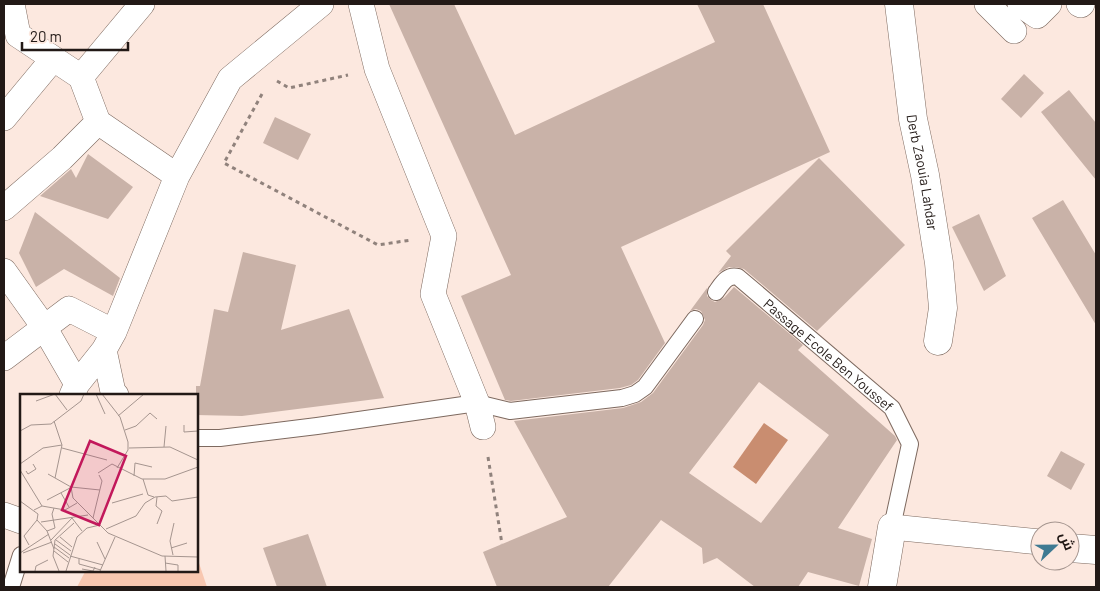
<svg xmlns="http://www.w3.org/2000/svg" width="1100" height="591" font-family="Barlow,Cairo,sans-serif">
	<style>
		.green { fill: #f8c7b0 }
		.water { fill: #c98d70 }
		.building { fill: #c9b2a8; fill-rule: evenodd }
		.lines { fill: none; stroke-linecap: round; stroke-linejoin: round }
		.service-casing { stroke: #7d695f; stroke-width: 18 }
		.pedestrian-casing { stroke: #7d695f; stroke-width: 26 }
		.minor-casing { stroke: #7d695f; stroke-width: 29 }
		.path { stroke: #90827c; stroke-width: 3; stroke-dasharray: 4 4; stroke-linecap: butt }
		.service { stroke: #fff; stroke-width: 16 }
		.pedestrian { stroke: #fff; stroke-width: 25 }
		.minor { stroke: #fff; stroke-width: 28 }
		.labels { text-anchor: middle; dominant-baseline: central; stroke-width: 4.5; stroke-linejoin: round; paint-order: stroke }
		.street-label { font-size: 14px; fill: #221916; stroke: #fce8df }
		.inset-road { fill: none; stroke: #a5958f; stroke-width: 1 }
		.view { fill: #c2185b; fill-opacity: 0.15; stroke: #c2185b; stroke-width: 2.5 }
		.inset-edge { fill: none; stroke: #221916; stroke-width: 2.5 }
	</style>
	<rect width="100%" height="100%" fill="#fce8df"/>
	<path class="green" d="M196,554L207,587H77L86,570H196Z"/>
	<path class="water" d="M764,423L788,440L756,484L733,467Z"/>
	<path class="building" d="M389,4H454L515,135L715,42L697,4H763L830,152L621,247L665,343L638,380L631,385L620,388L511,401L505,400L461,296L511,275Z
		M1024,74L1044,93L1021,118L1001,99Z
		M1069,90L1096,123V180L1041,112Z
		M275,117L311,134L298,160L263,143Z
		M88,154L133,187L108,219L40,196L71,169L76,178Z
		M819,158L905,245L817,331L744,269L736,267H729L718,273L731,256L726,251Z
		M1063,200L1096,255V325L1032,218Z
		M35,212L120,278L113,296L64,269L36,287L19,253Z
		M979,214L1006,276L984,291L952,227Z
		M243,252L296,265L281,330L349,309L384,398L242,416L196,415V386H200L214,309L228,312Z
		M734,287L803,345L798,350L895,436L897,440L838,528L872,539L859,586L808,572L798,587H755L717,558L703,564L702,548L661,520L608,587H497L483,552L567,517L514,421L623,408L641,402L653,393L703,325L705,320L701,311L696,309L690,311L707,288V296L711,300L715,302L724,298ZM759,382L829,435L761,523L689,473Z
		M1061,451L1085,464L1071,490L1047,476Z
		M308,534L327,587H277L263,548Z"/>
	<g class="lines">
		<defs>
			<g id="service">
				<path id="s1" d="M716,292C722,284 727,274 738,277L892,408L910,444L892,527"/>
				<path d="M196,438H220L317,426L477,403L510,411L622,398L635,394L645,387L695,319"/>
				<path d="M11,587L21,555"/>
			</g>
			<path id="pedestrian" d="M12,4L18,35L81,77L98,122L177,176
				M361,4L377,69L444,236L433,294L477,403L483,427
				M987,4L1014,31
				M1020,4L1037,16L1049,4
				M1079,4L1081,5L1082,4
				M81,77L142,4
				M4,118L53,59
				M4,208L62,158L98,122
				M4,271L44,327L77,384
				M104,350L113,392L116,395
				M4,358L69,309L114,332
				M72,395L77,384L104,350L114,332L177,176L230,79L321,4
				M4,515L21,521
				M892,527L1040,542"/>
			<g id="minor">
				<path id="s2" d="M899,4L913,119L925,175L939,263L943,308L938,341"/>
				<path d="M1070,548L1096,550"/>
				<path d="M882,587L892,527"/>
			</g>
		</defs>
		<use href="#service" class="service-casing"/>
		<use href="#pedestrian" class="pedestrian-casing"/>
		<use href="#minor" class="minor-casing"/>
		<path class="path" d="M277,81L289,88L348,75
			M262,94L224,163L378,245L411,240
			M488,457L502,544"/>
		<use href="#service" class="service"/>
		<use href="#pedestrian" class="pedestrian"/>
		<use href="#minor" class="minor"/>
	</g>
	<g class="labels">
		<g class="street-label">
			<text stroke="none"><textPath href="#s2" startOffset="170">Derb Zaouia Lahdar</textPath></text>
			<text stroke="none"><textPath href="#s1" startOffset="148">Passage Ecole Ben Youssef</textPath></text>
		</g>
	</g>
	<g transform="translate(20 394)">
		<rect width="178" height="178" fill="#fce8df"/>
		<path class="inset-road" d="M76,0L85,20M82,0L100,23L108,48V56L97,74M16,7L35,0L47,16M98,22L124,0M34,27L42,51L35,84M164,31V38L178,37M105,36L116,32L130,19L137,25M0,37L11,31L31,30L61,7L64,0M144,53L146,32M42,54L87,66M109,54L150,53L178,66M0,70L23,54L42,51M0,76L22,112M6,77L8,80L16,75L13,70M78,79L92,70L122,85H145L178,73M28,80L51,93L80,96M79,81L82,87L73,124L88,139L142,162L178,163M114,82L115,69L132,73M123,85L128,101L134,103M51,93L53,104L74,125M41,99L49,113M27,106L50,94M0,107L18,120L17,126L27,137L34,155M92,109L123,100M14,116L22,112L45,116L57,109M52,124L62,137M21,128L68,121M137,130L142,117L136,112L137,103M86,135L116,122L125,109L135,103L146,102L152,107L178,103M27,137L35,134L32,120L34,114M40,143L52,153M31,146L52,124M36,146L51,157M77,148L85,165M35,150L50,161M9,151L4,142L17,126M34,153L49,164M151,154L167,149M34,157L48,168M0,159L29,140M3,159L32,148M153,161L150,147L154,129M50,162L83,171M145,162L146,177M59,165V170L81,176M145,169L158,171V177M62,175L73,177L75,173M15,177L16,172L28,166M39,177L33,162L35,146L54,129M46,177L57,143L67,134L80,131M80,177L95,143"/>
		<path class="view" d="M70,47L106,62L79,131L42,116Z"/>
		<rect width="178" height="178" class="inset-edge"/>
	</g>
	<rect width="1100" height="591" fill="none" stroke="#221916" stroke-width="10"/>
	<g transform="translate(1055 546) rotate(68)"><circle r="24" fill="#fce8df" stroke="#a5958f"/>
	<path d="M0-4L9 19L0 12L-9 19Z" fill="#3f7a92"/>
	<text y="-8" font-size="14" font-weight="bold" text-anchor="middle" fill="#221916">ش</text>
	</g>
	<path d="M22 42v8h106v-8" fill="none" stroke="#221916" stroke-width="2.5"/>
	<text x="30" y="42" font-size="15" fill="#221916" stroke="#fce8df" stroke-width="4" paint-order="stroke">20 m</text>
</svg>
